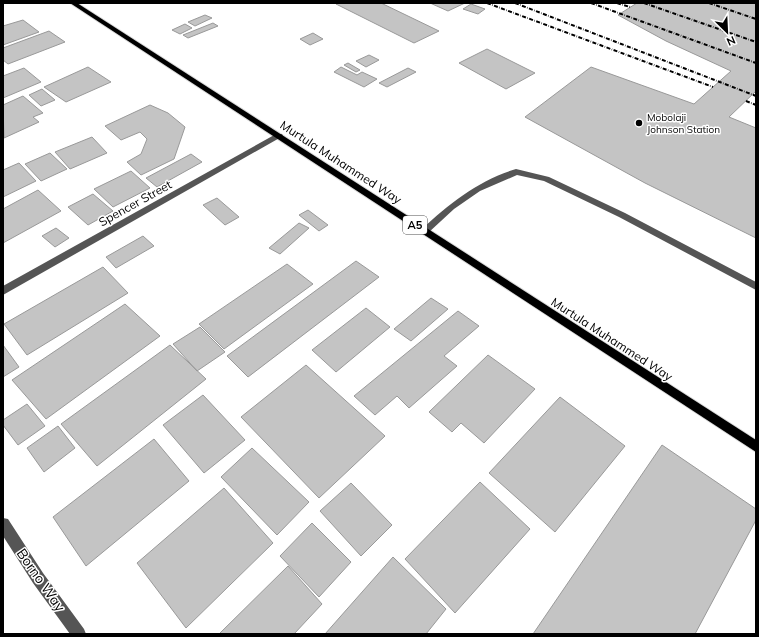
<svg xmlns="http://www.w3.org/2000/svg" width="759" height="637" font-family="Mulish,sans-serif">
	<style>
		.building { fill: #c4c4c4; stroke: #999 }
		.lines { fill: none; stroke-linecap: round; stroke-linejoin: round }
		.major-casing { stroke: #dbdbdb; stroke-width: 2 }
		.minor { fill: #555; fill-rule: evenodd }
		.major { fill: #000; fill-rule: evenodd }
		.rail { stroke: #000; stroke-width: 2; stroke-dasharray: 4 1.5 0.5 1.5; stroke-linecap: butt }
		.poi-dot { fill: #000; stroke: #fff; stroke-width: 1.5 }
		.labels { text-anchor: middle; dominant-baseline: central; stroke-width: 3; stroke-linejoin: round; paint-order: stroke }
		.far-poi-label { font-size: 10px; fill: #000; stroke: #fff; text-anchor: start }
		.shield { fill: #fff; stroke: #4c4c4c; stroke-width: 1 }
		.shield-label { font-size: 11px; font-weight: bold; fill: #000 }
		.street-label { font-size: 12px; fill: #000; stroke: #fff }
		.near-street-label { font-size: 14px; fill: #000; stroke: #fff }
	</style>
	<rect width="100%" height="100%" fill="#fff"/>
	<path class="building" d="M339,3H381L439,31L414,43L336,4Z
		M430,3H465L448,11Z
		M637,3H756V91L729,117L756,128V238L645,183L525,117L591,67L694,104L731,71L666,41L618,15Z
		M471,4L485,9L478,14L463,9Z
		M205,15L212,18L195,26L188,22Z
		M23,20L39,32L3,45V26Z
		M213,23L218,26L188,38L183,35Z
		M185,24L192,28L180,34L172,30Z
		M49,31L65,42L8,64L3,60V48Z
		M313,33L323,39L310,45L300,39Z
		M487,49L535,73L506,89L459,63Z
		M369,55L379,60L366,67L356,61Z
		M348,63L360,70L356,72L344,65Z
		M88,67L111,82L66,102L44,87Z
		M341,67L357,75L362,72L377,79L364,87L334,72Z
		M24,68L41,82L3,98V76Z
		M408,68L416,72L387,87L379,83Z
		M42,89L55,100L41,106L29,95Z
		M23,96L43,113L33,117L39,122L4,138L3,105Z
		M150,105L168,113L185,127L174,159L141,175L127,162L141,154L147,139L140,132L121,140L105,126Z
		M92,137L107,153L70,169L55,152Z
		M50,153L67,169L41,181L25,164Z
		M191,154L202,162L157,187L146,178Z
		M19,163L36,181L3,197V170Z
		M131,171L150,188L113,207L94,189Z
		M38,190L61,211L3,243V209Z
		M93,194L113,211L88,225L68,207Z
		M217,198L239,217L225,225L203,205Z
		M308,210L328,225L319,231L299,215Z
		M299,223L309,228L280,254L269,248Z
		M56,228L69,238L55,247L42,236Z
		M143,236L154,246L116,268L106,257Z
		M356,261L379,277L248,377L227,356Z
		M287,264L313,284L224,349L199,324Z
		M103,267L128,293L27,355L4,324Z
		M431,298L448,309L411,341L394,329Z
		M125,304L160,336L46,419L12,380Z
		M366,308L390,327L336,372L312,350Z
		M458,311L479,326L444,356L457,366L409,408L397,396L375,415L354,396Z
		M200,327L225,352L197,371L173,344Z
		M3,345L19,367L3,377Z
		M170,345L206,379L97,466L61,424Z
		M488,355L535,389L484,443L461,423L452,432L429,412Z
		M306,365L385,436L319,498L241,417Z
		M203,395L245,440L204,473L163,425Z
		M560,397L625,446L555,532L489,473Z
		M27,404L45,426L18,445L3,425V420Z
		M58,426L75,448L44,472L27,448Z
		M154,439L189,481L86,566L53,517Z
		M662,445L756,509V520L695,634H533Z
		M252,448L309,502L277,535L221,477Z
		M480,482L530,529L455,613L405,559Z
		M351,483L392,525L361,556L320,511Z
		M224,488L273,543L186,628L137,563Z
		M312,523L351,562L319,597L280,556Z
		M393,557L446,609L426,634H325Z
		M288,566L322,604L294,634H219Z"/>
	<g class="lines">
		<defs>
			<path id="major" d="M70,3H77L756,440V452Z"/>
		</defs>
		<use href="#major" class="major-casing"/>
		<path class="minor" d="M276,134H282L283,136L3,295V286Z
			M516,169L549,177L625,213L756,282V290L619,217L544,181L517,175L480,191L454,209L428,233H422L421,231L422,229C450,203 479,180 516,169Z
			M3,518L8,519L43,573L84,629L86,634H70L33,583L3,536Z"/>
		<use href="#major" class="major"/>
		<path class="rail" d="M487,3L713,87
			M515,3L756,96
			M591,3L756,63
			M617,3L630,7
			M644,3L756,42
			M709,3L756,19
			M746,101L756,105"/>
	</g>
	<circle class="poi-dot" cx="639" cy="123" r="4"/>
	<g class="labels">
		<g class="far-poi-label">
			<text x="647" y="117">Mobolaji<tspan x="647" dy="12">Johnson Station</tspan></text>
		</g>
		<rect class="shield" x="403" y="216" width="24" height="18" rx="3"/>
		<g class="shield-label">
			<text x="415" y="225">A5</text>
		</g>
		<g class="street-label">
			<text transform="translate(341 162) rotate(33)">Murtula Muhammed Way</text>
			<text transform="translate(135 203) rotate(-29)">Spencer Street</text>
			<text transform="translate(612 339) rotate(33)">Murtula Muhammed Way</text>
		</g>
		<g class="near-street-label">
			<text transform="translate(41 580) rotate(55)">Borno Way</text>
		</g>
	</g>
	<rect width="759" height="637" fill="none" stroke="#000000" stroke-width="8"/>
	<g transform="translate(727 32) rotate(156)" stroke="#ffffff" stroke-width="3" paint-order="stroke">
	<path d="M0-3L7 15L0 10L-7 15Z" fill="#000000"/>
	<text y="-6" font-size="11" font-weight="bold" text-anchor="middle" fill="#000000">N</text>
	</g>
</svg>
